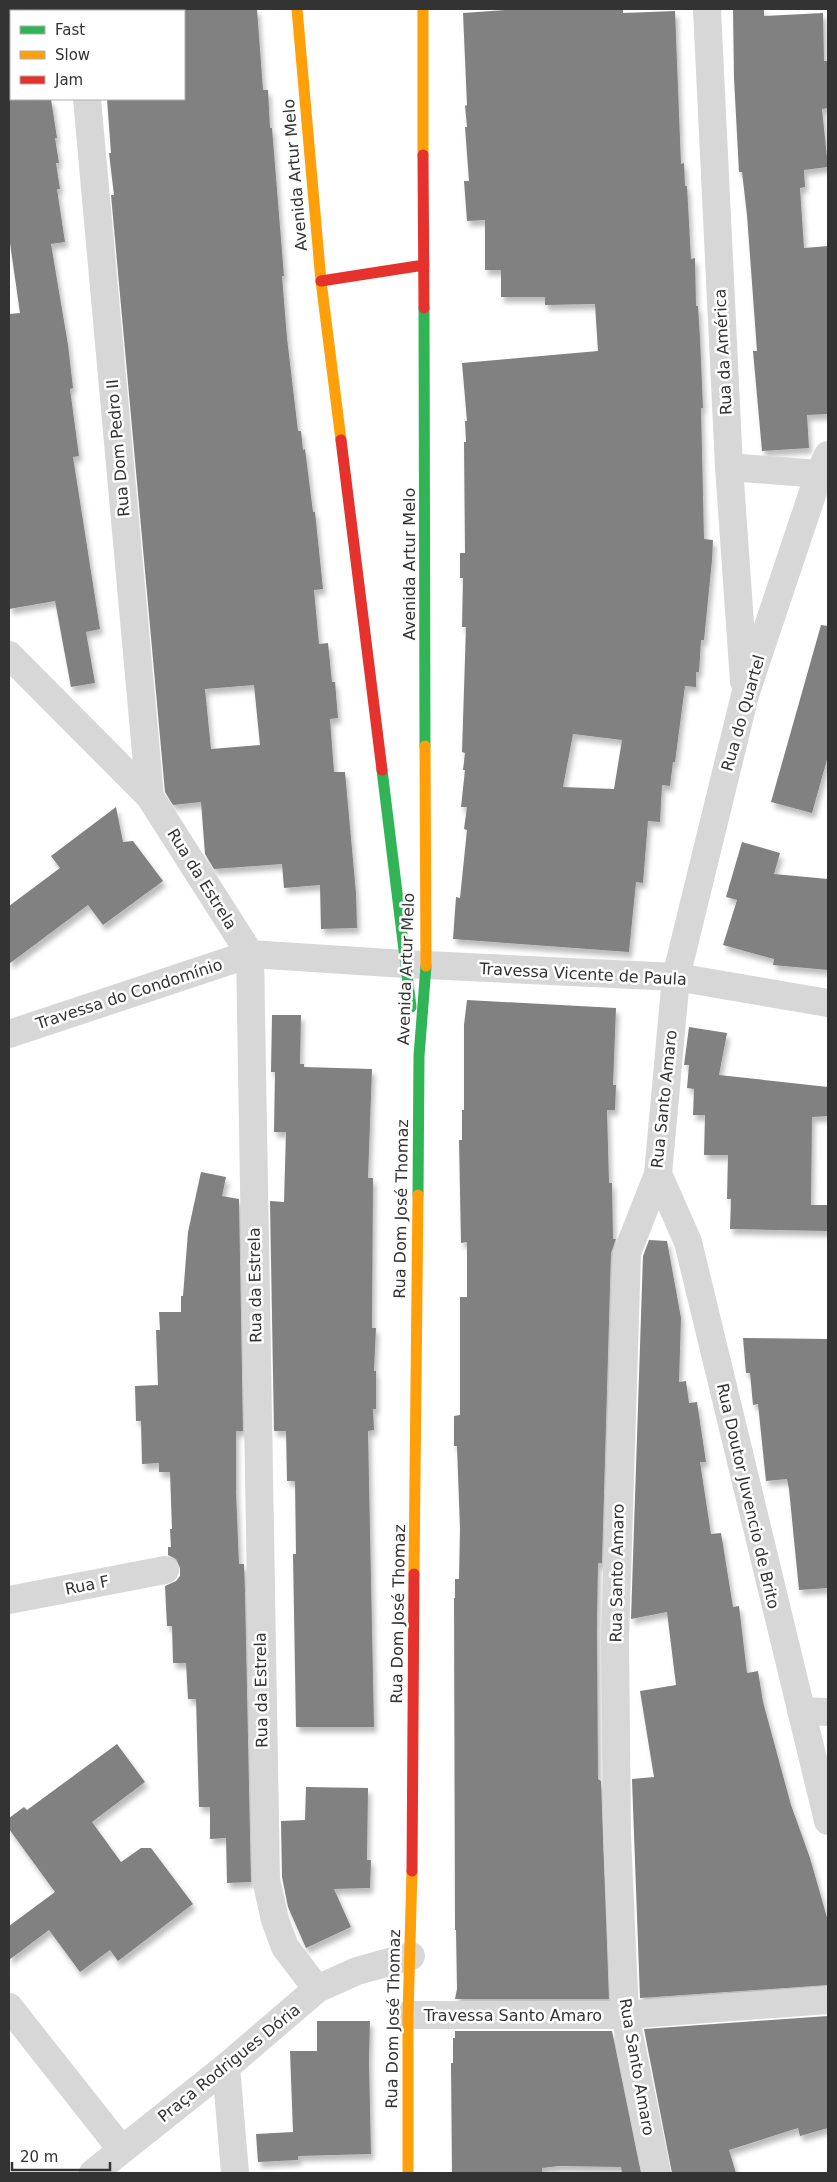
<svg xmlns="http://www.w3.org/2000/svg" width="837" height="2182" font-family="'DejaVu Sans',sans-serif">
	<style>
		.building { fill: #818181; fill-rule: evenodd; filter: url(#shadow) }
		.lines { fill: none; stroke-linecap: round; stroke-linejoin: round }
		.street { stroke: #d7d7d7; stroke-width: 28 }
		.fast { stroke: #30b455; stroke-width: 11 }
		.slow { stroke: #ff9f0a; stroke-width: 11 }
		.jam { stroke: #e5322d; stroke-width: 11 }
		.labels { text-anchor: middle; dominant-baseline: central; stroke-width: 5; stroke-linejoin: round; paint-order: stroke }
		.street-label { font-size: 16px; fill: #333; stroke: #fff }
	</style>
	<defs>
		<filter id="shadow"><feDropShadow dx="3" dy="5.5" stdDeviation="2.5" flood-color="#0004"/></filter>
	</defs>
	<rect width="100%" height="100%" fill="#fff"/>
	<path class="building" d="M184,9H257L263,90H268L270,128H272L284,276H282L287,338L298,431H301L303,450L305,449L313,512H315L323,589L314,590L319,644L328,643L332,682H335L338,718L330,719L334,772H345L356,893L357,928L321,929L320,885L284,888L282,864L214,869L205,854L201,802L173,805L165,792L111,195H114L109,153H111L107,99H184ZM254,685L260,745L211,749L205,689Z
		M519,9H623V13L675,11L681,164L684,163L685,186H687L691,259L695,258L696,306H698L700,338L703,408H701L704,539L713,540L712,560L704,640H701L699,672H696V687L685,686L677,747L675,762H673L670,786L662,785L660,822L648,821L643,883L636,882L629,952L453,939L456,897L460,898L467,830L464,829L467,807H461L465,770H463L465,753L462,752L466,627H462L463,578H460V553H465L464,442H466L465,421H467L462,363L598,351L595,304L545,305V297H501V270H485V220L467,221L464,181H469L465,127H467L465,106L467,105L463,13ZM573,734L622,740L614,789L563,787Z
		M733,9H764V16L823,13L824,61H828V108L822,109L828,167L804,170L805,187L800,188L804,248L828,246V414L807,415L809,448L762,451L753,351H757L747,215L742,172H739L734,78Z
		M9,99H51L57,138H55L59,163H56L60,189H57L65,242L51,244L68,345L73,388L70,389L79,456L73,457L100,629L86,632L95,683L71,687L55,601L9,609V314L20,313L9,236Z
		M821,625L828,626V756L812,813L771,802Z
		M116,807L123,842L133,841L163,881L103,925L88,905L9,964V906L60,868L51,856Z
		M742,842L780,853L774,874L828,879V970L773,965L774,959L723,945L737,900L726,897Z
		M467,1000L616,1008L613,1085H616L615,1110H607L609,1183H612L613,1239H616L611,1253L602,1563H598L597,1624L598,1779L601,1781L609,1999H455L457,1989L456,1930H455L454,1598H455V1579H459L460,1529L457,1446H454V1416L460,1415V1297H467V1242L461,1243L459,1140H462V1110H464V1025Z
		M272,1015H301L300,1064H304V1067L372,1069L368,1178H373L372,1328H376L374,1371H376V1409H373L374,1430L368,1431L374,1727H296L293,1554H296L295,1481H287L286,1431H274L270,1201L284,1202L286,1132H274L275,1072H271Z
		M689,1027L727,1033L719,1075L828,1087V1116L812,1117L811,1205H828V1231L730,1229L731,1199H727L728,1155H704L705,1115H693L694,1089L687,1088L689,1065H684Z
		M201,1172L226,1177L222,1196L239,1199L243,1431H236V1491L239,1564H244L245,1591L251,1882L227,1883L226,1838L210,1839V1807H199L196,1699H188L186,1663H173L172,1626H167L165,1586L176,1581L180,1576V1568L176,1559L168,1555V1547H171L170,1529H172L170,1472H159V1463L142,1464L141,1421H136L135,1386L158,1385L156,1330H160L159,1312H181V1296H183L188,1232Z
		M649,1240L667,1241L681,1318L679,1382L686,1381L689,1403L697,1402L706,1462H700L711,1534L721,1533L733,1607L739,1606L747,1673L758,1671L763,1702L791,1805L810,1858L828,1921V1985L640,1998L632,1779L654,1777L640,1691L676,1685L667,1612L631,1619L643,1256Z
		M743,1338L828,1339V1588L799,1590L789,1489L787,1479L766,1481L758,1404L753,1405L750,1373H746Z
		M117,1744L145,1782L92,1822L121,1862L141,1848H151L193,1904L118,1961L110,1950L80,1972L49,1930L9,1960V1926L55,1892L9,1829V1818L24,1807L27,1810Z
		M306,1787L368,1788L367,1860H371L370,1888L334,1889L351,1927L306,1948L288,1907L282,1877L281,1821L305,1820Z
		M828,2016V2128L800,2136L798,2128L729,2150L736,2173H672L644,2029Z
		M317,2021H370L369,2060L371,2154L298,2156V2160L258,2162L256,2134L293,2132L290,2051H317Z
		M455,2031H612L641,2173H622L621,2167L559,2166L542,2168V2173H452L451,2063H453V2038H455Z"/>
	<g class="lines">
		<path class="street" d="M79,9V11
			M707,9L729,467L744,681
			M87,99L150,797
			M729,467L819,474
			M9,655L150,797L250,954L266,1879L275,1920L285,1947L317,1989
			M9,1034L250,954L405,964L676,977L828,1003
			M658,1174L688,1242L828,1821
			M9,1600L165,1570
			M801,1711L828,1712
			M9,2007L122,2150
			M408,2015H625L828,2000
			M226,2067L235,2173
			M93,2173L226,2067L317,1989L357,1971L411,1956
			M657,2173L625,2015L617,1835L615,1638L627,1253L658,1174L676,977L745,695L819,474L828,455"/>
		<path class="fast" d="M424,308L425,746
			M382,770L411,1007
			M418,1195L419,1056L426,966"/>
		<path class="slow" d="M297,9L321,281L341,440
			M423,9V155
			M425,746L426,966
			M414,1574L418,1195
			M408,2173V2015L412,1871"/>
		<path class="jam" d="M423,155L424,308
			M321,281L424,265
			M341,440L382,770
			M412,1871L414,1574"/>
	</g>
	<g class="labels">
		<g class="street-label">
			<text transform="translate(295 175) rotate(-95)">Avenida Artur Melo</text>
			<text transform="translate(723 352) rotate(-93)">Rua da América</text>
			<text transform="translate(118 448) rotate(-95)">Rua Dom Pedro II</text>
			<text transform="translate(409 564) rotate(-90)">Avenida Artur Melo</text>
			<text transform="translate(743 713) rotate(-74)">Rua do Quartel</text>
			<text transform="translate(202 879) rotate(58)">Rua da Estrela</text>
			<text transform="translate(406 969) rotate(-88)">Avenida Artur Melo</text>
			<text transform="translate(583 974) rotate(3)">Travessa Vicente de Paula</text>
			<text transform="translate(129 994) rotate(-18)">Travessa do Condomínio</text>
			<text transform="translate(664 1099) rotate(-84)">Rua Santo Amaro</text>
			<text transform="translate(401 1209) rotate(-89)">Rua Dom José Thomaz</text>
			<text transform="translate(255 1285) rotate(-91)">Rua da Estrela</text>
			<text transform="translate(748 1496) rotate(77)">Rua Doutor Juvencio de Brito</text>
			<text transform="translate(617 1573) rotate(-89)">Rua Santo Amaro</text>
			<text transform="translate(87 1585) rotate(-11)">Rua F</text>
			<text transform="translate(398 1614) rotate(-89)">Rua Dom José Thomaz</text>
			<text transform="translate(261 1690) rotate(-91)">Rua da Estrela</text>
			<text x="513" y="2015">Travessa Santo Amaro</text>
			<text transform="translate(393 2019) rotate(-89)">Rua Dom José Thomaz</text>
			<text transform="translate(229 2063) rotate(-39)">Praça Rodrigues Dória</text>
			<text transform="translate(637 2067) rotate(80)">Rua Santo Amaro</text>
		</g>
	</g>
	<rect width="837" height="2182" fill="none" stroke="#333333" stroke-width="20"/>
	<rect x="10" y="10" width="175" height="90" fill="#ffffff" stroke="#adadad"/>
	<rect x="20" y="26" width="25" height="8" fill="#30b455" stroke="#adadad"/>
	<text x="55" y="35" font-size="15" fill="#333333">Fast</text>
	<rect x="20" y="51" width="25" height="8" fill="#ff9f0a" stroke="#adadad"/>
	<text x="55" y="60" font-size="15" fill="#333333">Slow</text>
	<rect x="20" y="76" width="25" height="8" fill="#e5322d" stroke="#adadad"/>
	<text x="55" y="85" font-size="15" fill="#333333">Jam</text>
	<path d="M12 2162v8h98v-8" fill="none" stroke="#333333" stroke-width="2.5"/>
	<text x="20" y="2162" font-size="15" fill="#333333" stroke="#ffffff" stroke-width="4" paint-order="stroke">20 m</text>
</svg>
